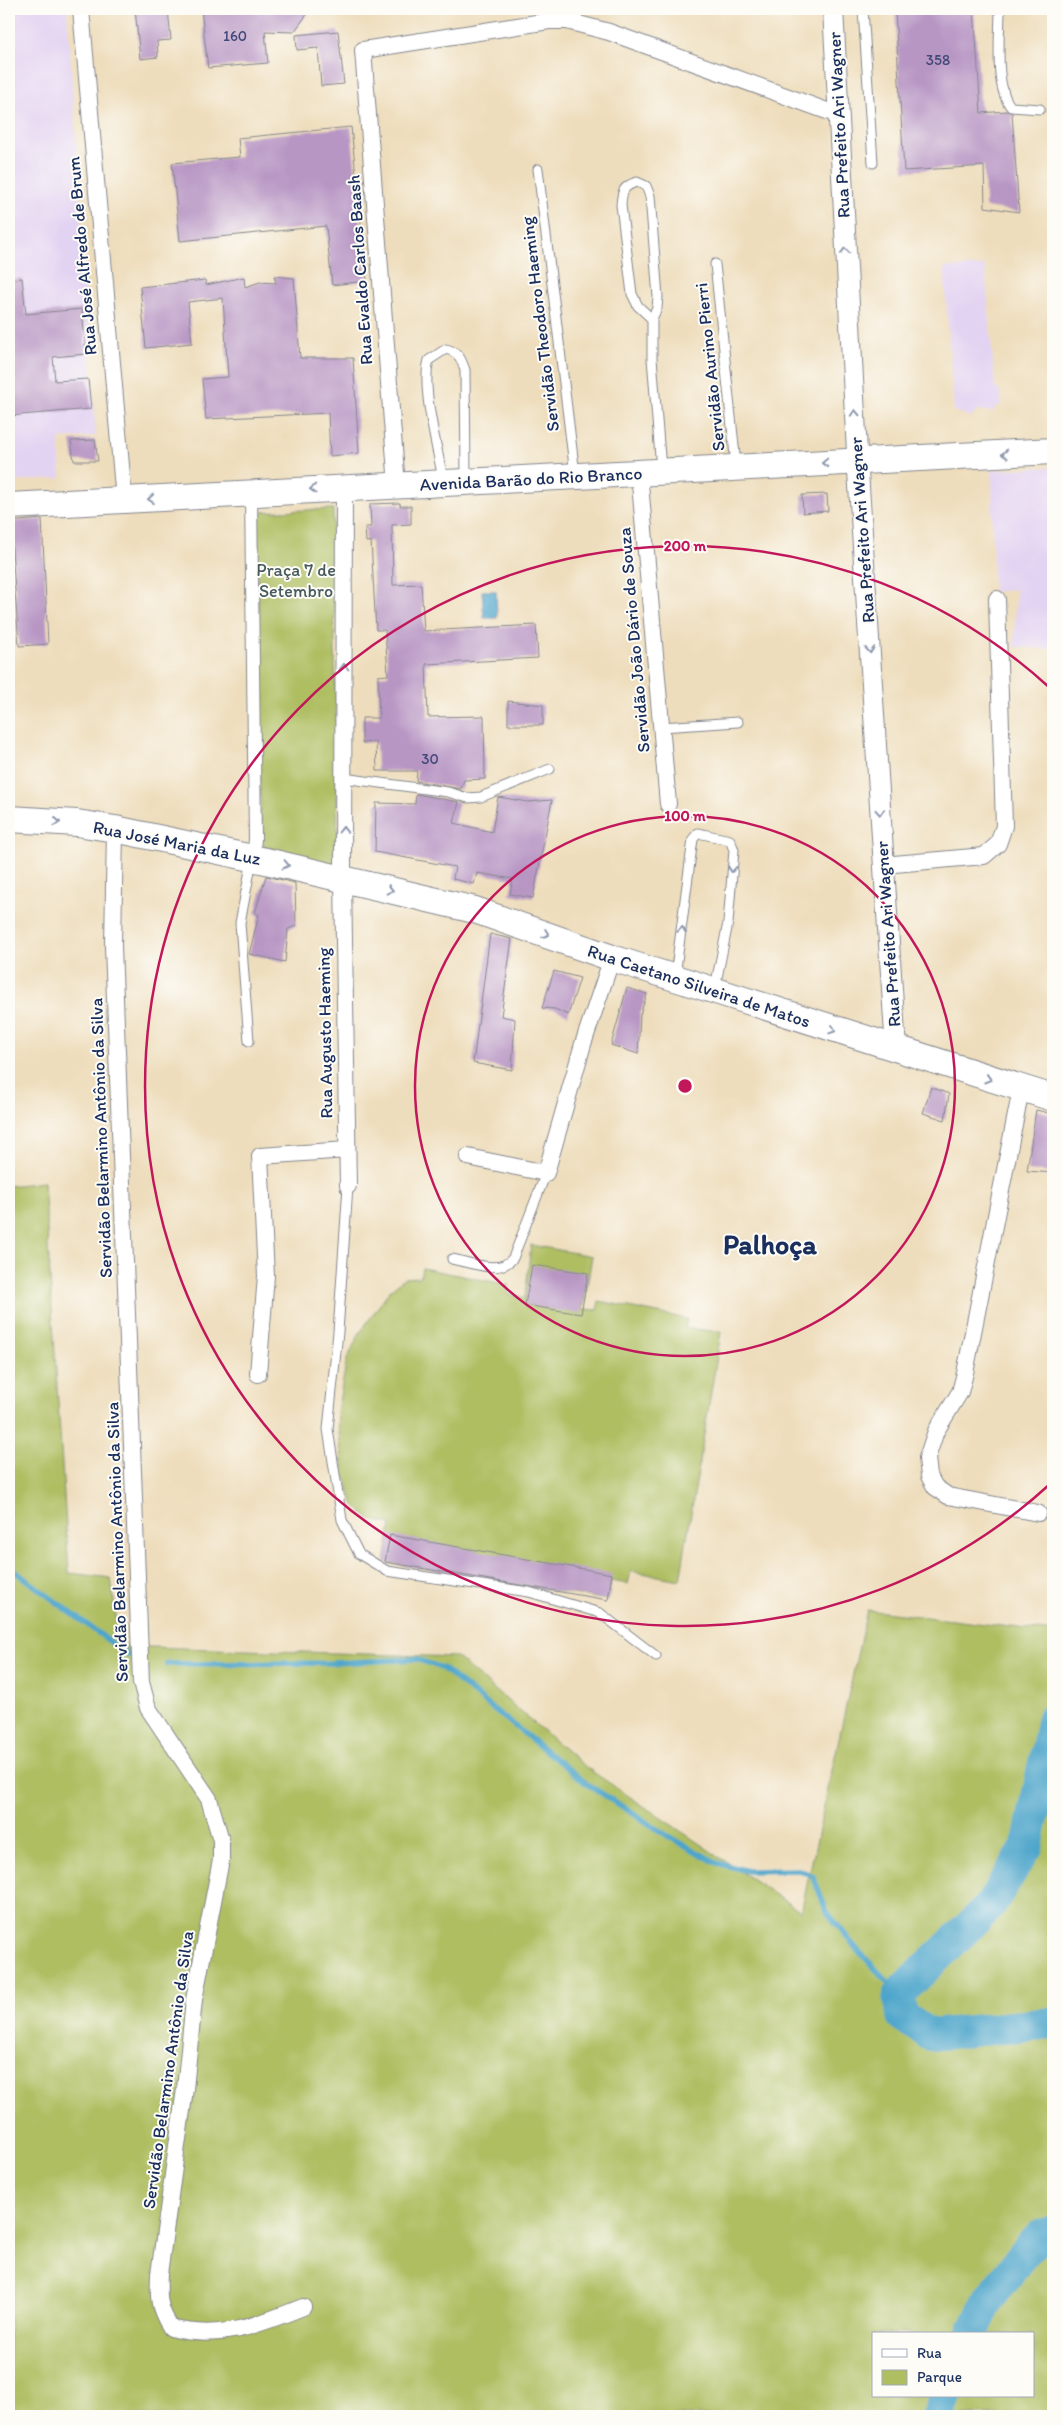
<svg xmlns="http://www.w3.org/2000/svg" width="1062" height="2425" font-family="Itim,sans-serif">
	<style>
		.built { fill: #e3d3f2 }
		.green { fill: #aebe61; stroke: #647660; fill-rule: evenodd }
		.water { fill: #4ea5cb; stroke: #346a94 }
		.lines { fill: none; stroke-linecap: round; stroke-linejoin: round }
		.stream { stroke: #4ea5cb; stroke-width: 5.5 }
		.river { stroke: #4ea5cb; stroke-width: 32 }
		.building { fill: #b896c4 }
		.service-casing { stroke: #84868d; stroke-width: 11 }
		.pedestrian-casing { stroke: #84868d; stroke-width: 14 }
		.minor-casing { stroke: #84868d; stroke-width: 18 }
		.tertiary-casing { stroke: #84868d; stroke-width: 22 }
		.primary-casing { stroke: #84868d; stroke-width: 28 }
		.service { stroke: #fff; stroke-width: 9 }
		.pedestrian { stroke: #fff; stroke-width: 12 }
		.minor { stroke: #fff; stroke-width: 16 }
		.tertiary { stroke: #fff; stroke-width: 20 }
		.primary { stroke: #fff; stroke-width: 26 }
		.oneway { stroke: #8d97ae }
		.ring { fill: none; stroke: #c2185b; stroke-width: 2.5 }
		.labels { text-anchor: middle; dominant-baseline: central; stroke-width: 4; stroke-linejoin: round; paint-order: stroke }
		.number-label { font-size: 15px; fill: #424978 }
		.street-label { font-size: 18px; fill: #1b2f5e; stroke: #fdfcf7 }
		.park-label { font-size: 18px; fill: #475a5f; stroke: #fdfcf7 }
		.town-label { font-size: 28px; font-weight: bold; fill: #1b2f5e; stroke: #fdfcf7 }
		.centre { fill: #c2185b; stroke: #fdfcf7; stroke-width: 2.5 }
		.ring-label { font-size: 15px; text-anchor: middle; font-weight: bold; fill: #c2185b; stroke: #fdfcf7; stroke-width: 4; stroke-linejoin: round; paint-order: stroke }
	</style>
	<rect width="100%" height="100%" fill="#fdfcf7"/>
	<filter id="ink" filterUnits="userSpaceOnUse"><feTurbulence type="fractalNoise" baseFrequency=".02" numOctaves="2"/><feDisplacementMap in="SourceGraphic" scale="10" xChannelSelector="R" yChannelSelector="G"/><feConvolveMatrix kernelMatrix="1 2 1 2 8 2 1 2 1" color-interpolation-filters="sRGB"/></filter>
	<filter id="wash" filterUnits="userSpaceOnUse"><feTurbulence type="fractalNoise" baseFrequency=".0096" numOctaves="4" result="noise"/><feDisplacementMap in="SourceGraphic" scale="20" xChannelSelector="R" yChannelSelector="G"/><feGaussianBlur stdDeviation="1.12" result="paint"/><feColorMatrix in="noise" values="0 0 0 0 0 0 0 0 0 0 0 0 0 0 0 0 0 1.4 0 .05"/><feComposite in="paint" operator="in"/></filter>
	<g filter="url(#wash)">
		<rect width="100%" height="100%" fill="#eeddbc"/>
		<path class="built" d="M9,9H67L96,436L59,439L61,478L9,482Z
			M985,266L995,387L1000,391L1002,405L997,406L992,412L979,410L971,417L954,411L944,268Z
			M1053,467V649L1014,647L1016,589L993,592L992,470Z"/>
		<path class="green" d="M333,509L338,861L331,867L266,854L261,843L256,512Z
			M44,1182L69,1573L111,1578L120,1646L456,1657L587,1768L801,1912L867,1610L1053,1632V2416H9V1186ZM873,2334H1033V2396H873Z
			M531,1245L592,1256L583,1309L597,1310L599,1301L687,1319L685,1328L721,1332L680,1580L631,1571L628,1584L611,1581L608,1600L385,1562L391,1524L371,1520L354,1505L343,1472L337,1412L347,1359L359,1334L390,1290L404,1278L420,1277L422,1268L509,1285L508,1294L525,1298Z"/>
		<path class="water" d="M482,591H496L497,618H484Z"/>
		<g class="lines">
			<path class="stream" d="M9,1567L128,1655
				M167,1664L333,1663L416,1659L442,1668L587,1784L668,1836L717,1863L748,1871L799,1870L813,1876L827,1912L855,1947L899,1994"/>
			<path class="river" d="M1053,1718L1027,1847L989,1907L899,1994L902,2016L930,2035L1053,2023
				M972,2334L988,2301L1023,2254L1040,2235L1053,2232
				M938,2416L945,2396"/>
		</g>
		<g id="blocks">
			<path class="building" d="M135,9H168L171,40L157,41L158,57L140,59Z
				M201,9H311L294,32L265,31L268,63L208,68Z
				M895,9H974L981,113L1007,111L1012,113L1019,212L985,207L984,166L904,171Z
				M338,31L344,84L321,86L318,48L297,50L296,35Z
				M351,127L367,281L332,285L326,226L180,241L172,163L240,157L238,138Z
				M274,276L294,278L300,358H353L359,453L330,456L328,413L206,419L202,379L228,377L223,298L188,302L192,343L146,348L140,287L205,280L206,285L244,277L245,287L260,282L276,283Z
				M22,278L26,314L82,309L86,354L53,357L55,381L88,379L91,409L9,416V280Z
				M95,440L98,461H74L71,441Z
				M827,494L828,511L803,513L802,495Z
				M400,503V506H411V524L392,525L393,585L421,584L424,631L536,625L538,658L426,664L428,717L484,716L485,779L464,780L461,789L416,781L417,771H377L376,742L362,743V718H379L378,676L388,675L385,630H376L371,541L366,542L365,527H371L370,504Z
				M42,519L48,644L19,646L10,522Z
				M508,701L543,705V725H508Z
				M416,794L459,802L454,823L492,832L498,797L528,802L552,800L533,898L510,894L513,879L477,873L474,884L453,879L455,867L375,852L376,803L415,804Z
				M266,876L295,883L296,926L288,929L285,962L249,954L259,915L255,913Z
				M490,934L512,939L501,1016L515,1019L512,1070L473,1063Z
				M554,971L580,978L568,1015L555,1009L542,1008Z
				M627,988L647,994L640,1015L638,1054L611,1045Z
				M931,1087L949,1094L945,1120L923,1113Z
				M1036,1110L1053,1114V1173L1027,1171Z
				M532,1265L588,1273L581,1314L525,1305Z
				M390,1535L612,1574L608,1600L385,1562Z"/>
		</g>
	</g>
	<g filter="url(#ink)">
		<use href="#blocks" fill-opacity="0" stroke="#84868d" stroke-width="1"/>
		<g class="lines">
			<defs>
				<path id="service" d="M863,9L873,163
					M1000,9C1000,35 994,87 1011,107L1040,109
					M538,169L575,474
					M715,264L736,465
					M652,319L638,306L632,294L621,205C622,191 623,186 637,182L646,186L650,196L658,297L657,308L652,319V358L661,469
					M443,480C438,449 421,389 429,360L446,349C459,352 461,359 465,370L466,479
					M661,727L738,722
					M343,778L448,792L468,798L481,797L550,769
					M675,976L693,839L698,833L730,840L734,850L728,923L715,988
					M249,1041L240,923L252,860
					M348,1186L338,1332L328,1429L342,1520L359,1554L387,1571L529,1592L600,1613L656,1656
					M452,1259C471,1263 500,1275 513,1258L546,1173"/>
				<path id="pedestrian" d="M251,493L255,839L253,858"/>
				<path id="minor" d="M81,9L124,500
					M639,472L668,804
					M397,486L363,50L549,21H567L609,32L838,115
					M344,488L343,879L348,1186
					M115,829L113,946L141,1682L148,1708L209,1799L221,1840V1860L194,2000L185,2089L159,2274C158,2297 158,2308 171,2328C220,2341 258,2325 303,2307
					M883,865L984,856L998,844L1004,826L997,599
					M1021,1089L965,1373L960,1392L936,1431L927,1458L929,1476L935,1487L948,1496L1038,1513
					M468,1157L546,1173L583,1044L612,958
					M258,1374L266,1276L260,1156L347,1150"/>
				<path id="tertiary" d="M833,9L858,471L896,1050"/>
				<path id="primary" d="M9,506L1053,451
					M9,819L77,823L115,829L266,861L475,910L612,958L1053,1098"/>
			</defs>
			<use href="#service" class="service-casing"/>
			<use href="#pedestrian" class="pedestrian-casing"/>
			<use href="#minor" class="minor-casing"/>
			<use href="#tertiary" class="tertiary-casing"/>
			<use href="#primary" class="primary-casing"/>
			<use href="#service" class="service"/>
			<use href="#pedestrian" class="pedestrian"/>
			<use href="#minor" class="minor"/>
			<use href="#tertiary" class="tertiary"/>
			<use href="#primary" class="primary"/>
		</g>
		<defs><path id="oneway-chevron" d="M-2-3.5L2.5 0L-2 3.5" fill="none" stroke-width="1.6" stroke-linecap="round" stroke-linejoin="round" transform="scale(1.25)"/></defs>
		<g class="oneway">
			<use href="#oneway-chevron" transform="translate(845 251) rotate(-93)"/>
			<use href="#oneway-chevron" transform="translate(855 413) rotate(-93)"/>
			<use href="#oneway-chevron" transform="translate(1005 454) rotate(178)"/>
			<use href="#oneway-chevron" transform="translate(825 463) rotate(177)"/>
			<use href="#oneway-chevron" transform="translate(313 489) rotate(177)"/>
			<use href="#oneway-chevron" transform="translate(151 499) rotate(176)"/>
			<use href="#oneway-chevron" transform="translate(870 650) rotate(86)"/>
			<use href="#oneway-chevron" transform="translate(344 667) rotate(-90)"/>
			<use href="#oneway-chevron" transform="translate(880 812) rotate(86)"/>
			<use href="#oneway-chevron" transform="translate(57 822) rotate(5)"/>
			<use href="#oneway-chevron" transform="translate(343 830) rotate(-90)"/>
			<use href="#oneway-chevron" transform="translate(286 865) rotate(13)"/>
			<use href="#oneway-chevron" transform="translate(732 869) rotate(95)"/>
			<use href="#oneway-chevron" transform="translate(390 890) rotate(13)"/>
			<use href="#oneway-chevron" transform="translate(682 930) rotate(-82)"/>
			<use href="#oneway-chevron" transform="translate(546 934) rotate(20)"/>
			<use href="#oneway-chevron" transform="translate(833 1030) rotate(18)"/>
			<use href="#oneway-chevron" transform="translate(988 1079) rotate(17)"/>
		</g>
	</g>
	<g class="ring">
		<circle cx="685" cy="1086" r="270"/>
		<path d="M1050 1484A540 540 0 1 1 1050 688"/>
	</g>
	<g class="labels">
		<g class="number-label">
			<text x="235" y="36">160</text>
			<text x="938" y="60">358</text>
			<text x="430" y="759">30</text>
		</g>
		<g class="street-label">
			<text transform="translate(839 125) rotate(-93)">Rua Prefeito Ari Wagner</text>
			<text transform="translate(82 256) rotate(-95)">Rua José Alfredo de Brum</text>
			<text transform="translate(360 270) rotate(-94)">Rua Evaldo Carlos Baash</text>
			<text transform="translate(540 324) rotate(-97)">Servidão Theodoro Haeming</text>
			<text transform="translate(710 367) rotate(-96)">Servidão Aurino Pierri</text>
			<text transform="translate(531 479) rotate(-3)">Avenida Barão do Rio Branco</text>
			<text transform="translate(862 530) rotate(-94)">Rua Prefeito Ari Wagner</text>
			<text transform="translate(634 640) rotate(-95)">Servidão João Dário de Souza</text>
			<text transform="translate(177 843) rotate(11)">Rua José Maria da Luz</text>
			<text transform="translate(888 934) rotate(-94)">Rua Prefeito Ari Wagner</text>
			<text transform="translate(699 986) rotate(18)">Rua Caetano Silveira de Matos</text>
			<text transform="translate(325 1033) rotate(-91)">Rua Augusto Haeming</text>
			<text transform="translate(101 1138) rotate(-92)">Servidão Belarmino Antônio da Silva</text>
			<text transform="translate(117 1542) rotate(-92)">Servidão Belarmino Antônio da Silva</text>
			<text transform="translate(168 2070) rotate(-82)">Servidão Belarmino Antônio da Silva</text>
		</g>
		<g class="park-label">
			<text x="296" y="570">Praça 7 de<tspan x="296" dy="21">Setembro</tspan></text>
		</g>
		<g class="town-label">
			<text x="770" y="1244">Palhoça</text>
		</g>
	</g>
	<circle cx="685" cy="1086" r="8" class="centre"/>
	<g class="ring-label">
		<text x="685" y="551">200 m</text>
		<text x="685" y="821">100 m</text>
	</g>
	<rect width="1062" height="2425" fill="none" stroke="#fdfcf7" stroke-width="30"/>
	<rect x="872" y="2332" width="162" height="65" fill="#fdfcf7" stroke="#a3aaba"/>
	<rect x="882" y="2349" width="25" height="8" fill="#ffffff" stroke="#a3aaba"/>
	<text x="917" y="2358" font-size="15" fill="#1b2f5e">Rua</text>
	<rect x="882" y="2370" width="25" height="15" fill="#aebe61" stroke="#a3aaba"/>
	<text x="917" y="2382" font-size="15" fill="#1b2f5e">Parque</text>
</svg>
